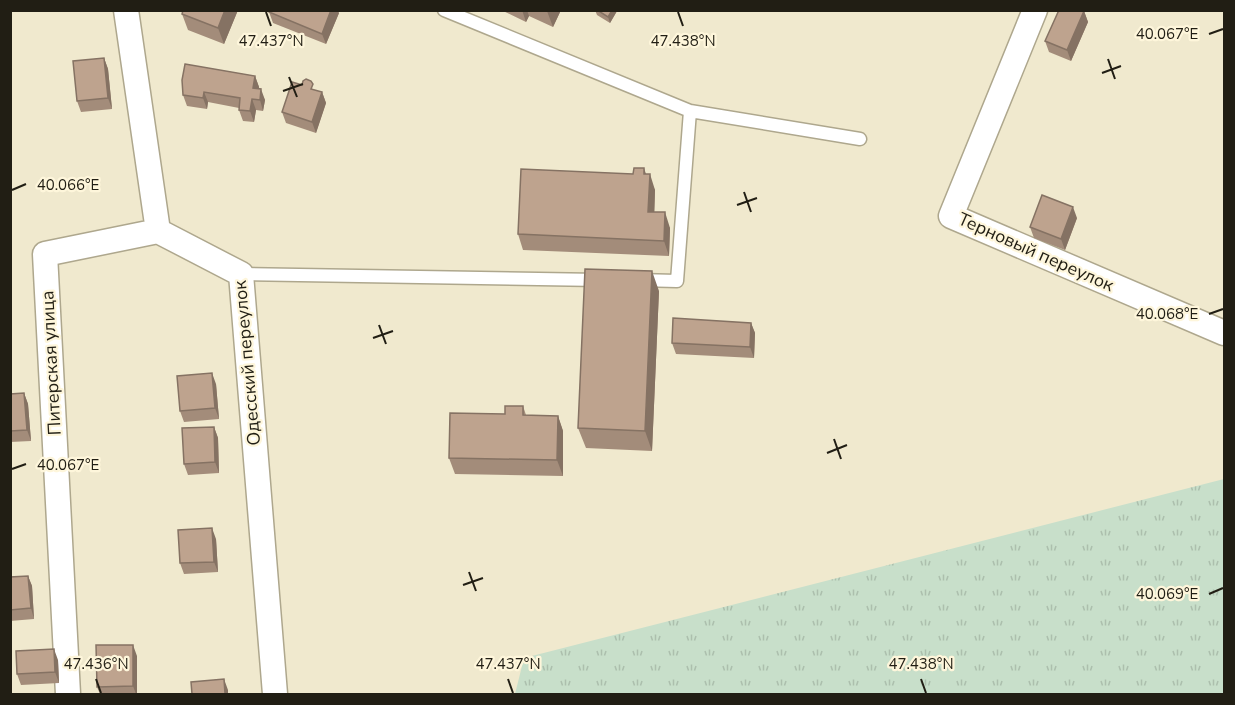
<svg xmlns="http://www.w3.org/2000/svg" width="1235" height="705" font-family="'Nunito Sans',sans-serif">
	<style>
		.grass { fill: url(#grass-tufts) }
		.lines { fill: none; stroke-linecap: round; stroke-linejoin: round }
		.lane-casing { stroke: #aea78d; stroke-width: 15 }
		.street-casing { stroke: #aea78d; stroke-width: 27 }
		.lane { stroke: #fff; stroke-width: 12 }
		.street { stroke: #fff; stroke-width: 24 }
		.wall { fill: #a38c7a }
		.shaded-wall { fill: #857263 }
		.building { fill: #bea38e; stroke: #857263; stroke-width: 1.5 }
		.ticks { fill: none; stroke: #211e14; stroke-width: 2 }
		.labels { text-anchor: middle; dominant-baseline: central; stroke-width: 4.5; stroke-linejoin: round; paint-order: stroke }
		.street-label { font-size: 18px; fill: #211e14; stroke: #fef6db }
		.ticks-label { font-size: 15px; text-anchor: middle; fill: #211e14; stroke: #fef6db; stroke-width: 4.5; stroke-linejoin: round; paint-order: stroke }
	</style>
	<defs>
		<pattern id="grass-tufts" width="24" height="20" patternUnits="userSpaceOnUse" patternTransform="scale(1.5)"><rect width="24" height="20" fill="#c8dfca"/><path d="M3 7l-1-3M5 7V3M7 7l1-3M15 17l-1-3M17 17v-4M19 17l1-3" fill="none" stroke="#acbfad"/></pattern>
	</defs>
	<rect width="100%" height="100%" fill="#f0e9ce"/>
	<path class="grass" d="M1224,479V694H515L524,658Z"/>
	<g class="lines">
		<defs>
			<path id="lane" d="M444,10L690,111L677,281L638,280
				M690,111L860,139
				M241,274L600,280"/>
			<path id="street" d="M126,10L158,231L241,274L275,694
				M1035,10L951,216L1224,333
				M68,694L45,254L158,231"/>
		</defs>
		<use href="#lane" class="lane-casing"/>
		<use href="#street" class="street-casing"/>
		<use href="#lane" class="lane"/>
		<use href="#street" class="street"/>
	</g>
	<path class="wall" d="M183,10H238L224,44L188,30L182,14Z
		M501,10H561L553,27L529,16L526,22Z
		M595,10H616L617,11L610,23L597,15Z
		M1084,11L1088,22L1071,61L1049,52L1045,41Z
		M269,12L339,13L326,44L273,23Z
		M104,58L108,69L112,109L81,112L77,101Z
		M255,76L259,87V89L265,100L263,111L256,110L254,122L243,121L239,110V108L208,102L207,109L187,106L183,95Z
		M314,90L322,92L326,103L316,133L286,123L282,112Z
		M646,174L655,190L654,212L670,228L669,256L523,250L518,234Z
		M1077,218L1065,250L1034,238L1030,227Z
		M659,291L652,451L586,448L578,428Z
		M751,323L755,333L754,358L676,354L672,343Z
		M216,384L219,419L184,422L180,411Z
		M24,393L28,404L31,441L10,442V394Z
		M523,406L526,415L558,416L563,431V476L455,474L449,458L505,414Z
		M214,427L218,438L219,473L188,475L184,464Z
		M216,539L218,572L184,574L180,563Z
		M28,576L32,586L34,619L10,621V577Z
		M137,656V694H100L97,687Z
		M58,660L59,683L21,685L17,674Z"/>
	<path class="shaded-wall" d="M225,10H238L224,44L218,28Z
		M331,10H338L339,13L326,44L322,34Z
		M522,10H527L529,16L526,22Z
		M548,10H561L553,27L547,11Z
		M612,10H616L617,11L610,23L608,17Z
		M1084,11L1088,22L1071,61L1067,50Z
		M104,58L108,69L112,109L108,98Z
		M255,76L259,87L257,99L253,88Z
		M261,89L265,100L263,111L260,100Z
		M204,92L208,102L207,109L203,98Z
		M322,92L326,103L316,133L312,122Z
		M252,99L256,110L254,122L250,111Z
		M644,168L649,183L650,174L655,190L654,227L648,212L644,174Z
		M1073,207L1077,218L1065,250L1061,239Z
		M665,212L670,228L669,256L664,241Z
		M652,271L659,291L652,451L645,431Z
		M751,323L755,333L754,358L750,347Z
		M212,373L216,384L219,419L215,408Z
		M24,393L28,404L31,441L27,430Z
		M558,416L563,431V476L557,460Z
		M214,427L218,438L219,473L215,462Z
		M212,528L216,539L218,572L214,562Z
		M28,576L32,586L34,619L31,608Z
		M133,645L137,656V694H136L133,686Z
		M54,649L58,660L59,683L55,672Z
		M224,679L228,690V694H225Z"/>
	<path class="building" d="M183,10H225L218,28L182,14Z
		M269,10H331L322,34L269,12Z
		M597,10H612L608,17Z
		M1059,10H1082L1084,11L1067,50L1045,41Z
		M104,58L108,98L77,101L73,61Z
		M185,64L255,76L253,88L261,89L260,100L252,99L250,111L239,110L240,98L204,92L203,98L183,95L182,80Z
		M306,79L311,81L313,84L311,89L322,92L312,122L282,112L292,82L302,85L303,81Z
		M634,168H644V174H650L648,212H665L664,241L518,234L521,169L633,174Z
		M1042,195L1073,207L1061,239L1030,227Z
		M585,269L652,271L645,431L578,428Z
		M673,318L751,323L750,347L672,343Z
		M212,373L215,408L180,411L177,376Z
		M24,393L27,430L10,431V394Z
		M505,406H523V415L558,416L557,460L449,458L450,413L505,414Z
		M214,427L215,462L184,464L182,428Z
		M212,528L214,562L180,563L178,530Z
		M28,576L31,608L10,610V577Z
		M96,645H133V686L97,687Z
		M54,649L55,672L17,674L16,651Z
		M224,679L225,694H192L191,682Z"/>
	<path class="ticks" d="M266,12L271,26M678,12L683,26M1209,34L1223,29M1108,59L1115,79M1102,73L1121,66M289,77L297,97M283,91L303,84M12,190L26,184M744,192L751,212M737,205L757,198M1209,314L1223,309M379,325L386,344M373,338L393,331M834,439L841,459M827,453L847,445M12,469L26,464M469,572L476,591M463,585L483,578M1209,594L1223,588M96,679L101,693M508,679L513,693M921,679L926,693"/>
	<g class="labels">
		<g class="street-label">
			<text transform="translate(1036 252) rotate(24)">Терновый переулок</text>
			<text transform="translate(51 363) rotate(-93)">Питерская улица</text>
			<text transform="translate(247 363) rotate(-95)">Одесский переулок</text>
		</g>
	</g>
	<g class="ticks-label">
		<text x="1167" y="39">40.067°E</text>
		<text x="271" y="46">47.437°N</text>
		<text x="683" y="46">47.438°N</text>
		<text x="68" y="190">40.066°E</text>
		<text x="1167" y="319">40.068°E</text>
		<text x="68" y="470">40.067°E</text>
		<text x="1167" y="599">40.069°E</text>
		<text x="96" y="669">47.436°N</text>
		<text x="508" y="669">47.437°N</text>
		<text x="921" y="669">47.438°N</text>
	</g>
	<rect width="1235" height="705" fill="none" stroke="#211e14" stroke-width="24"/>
</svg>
